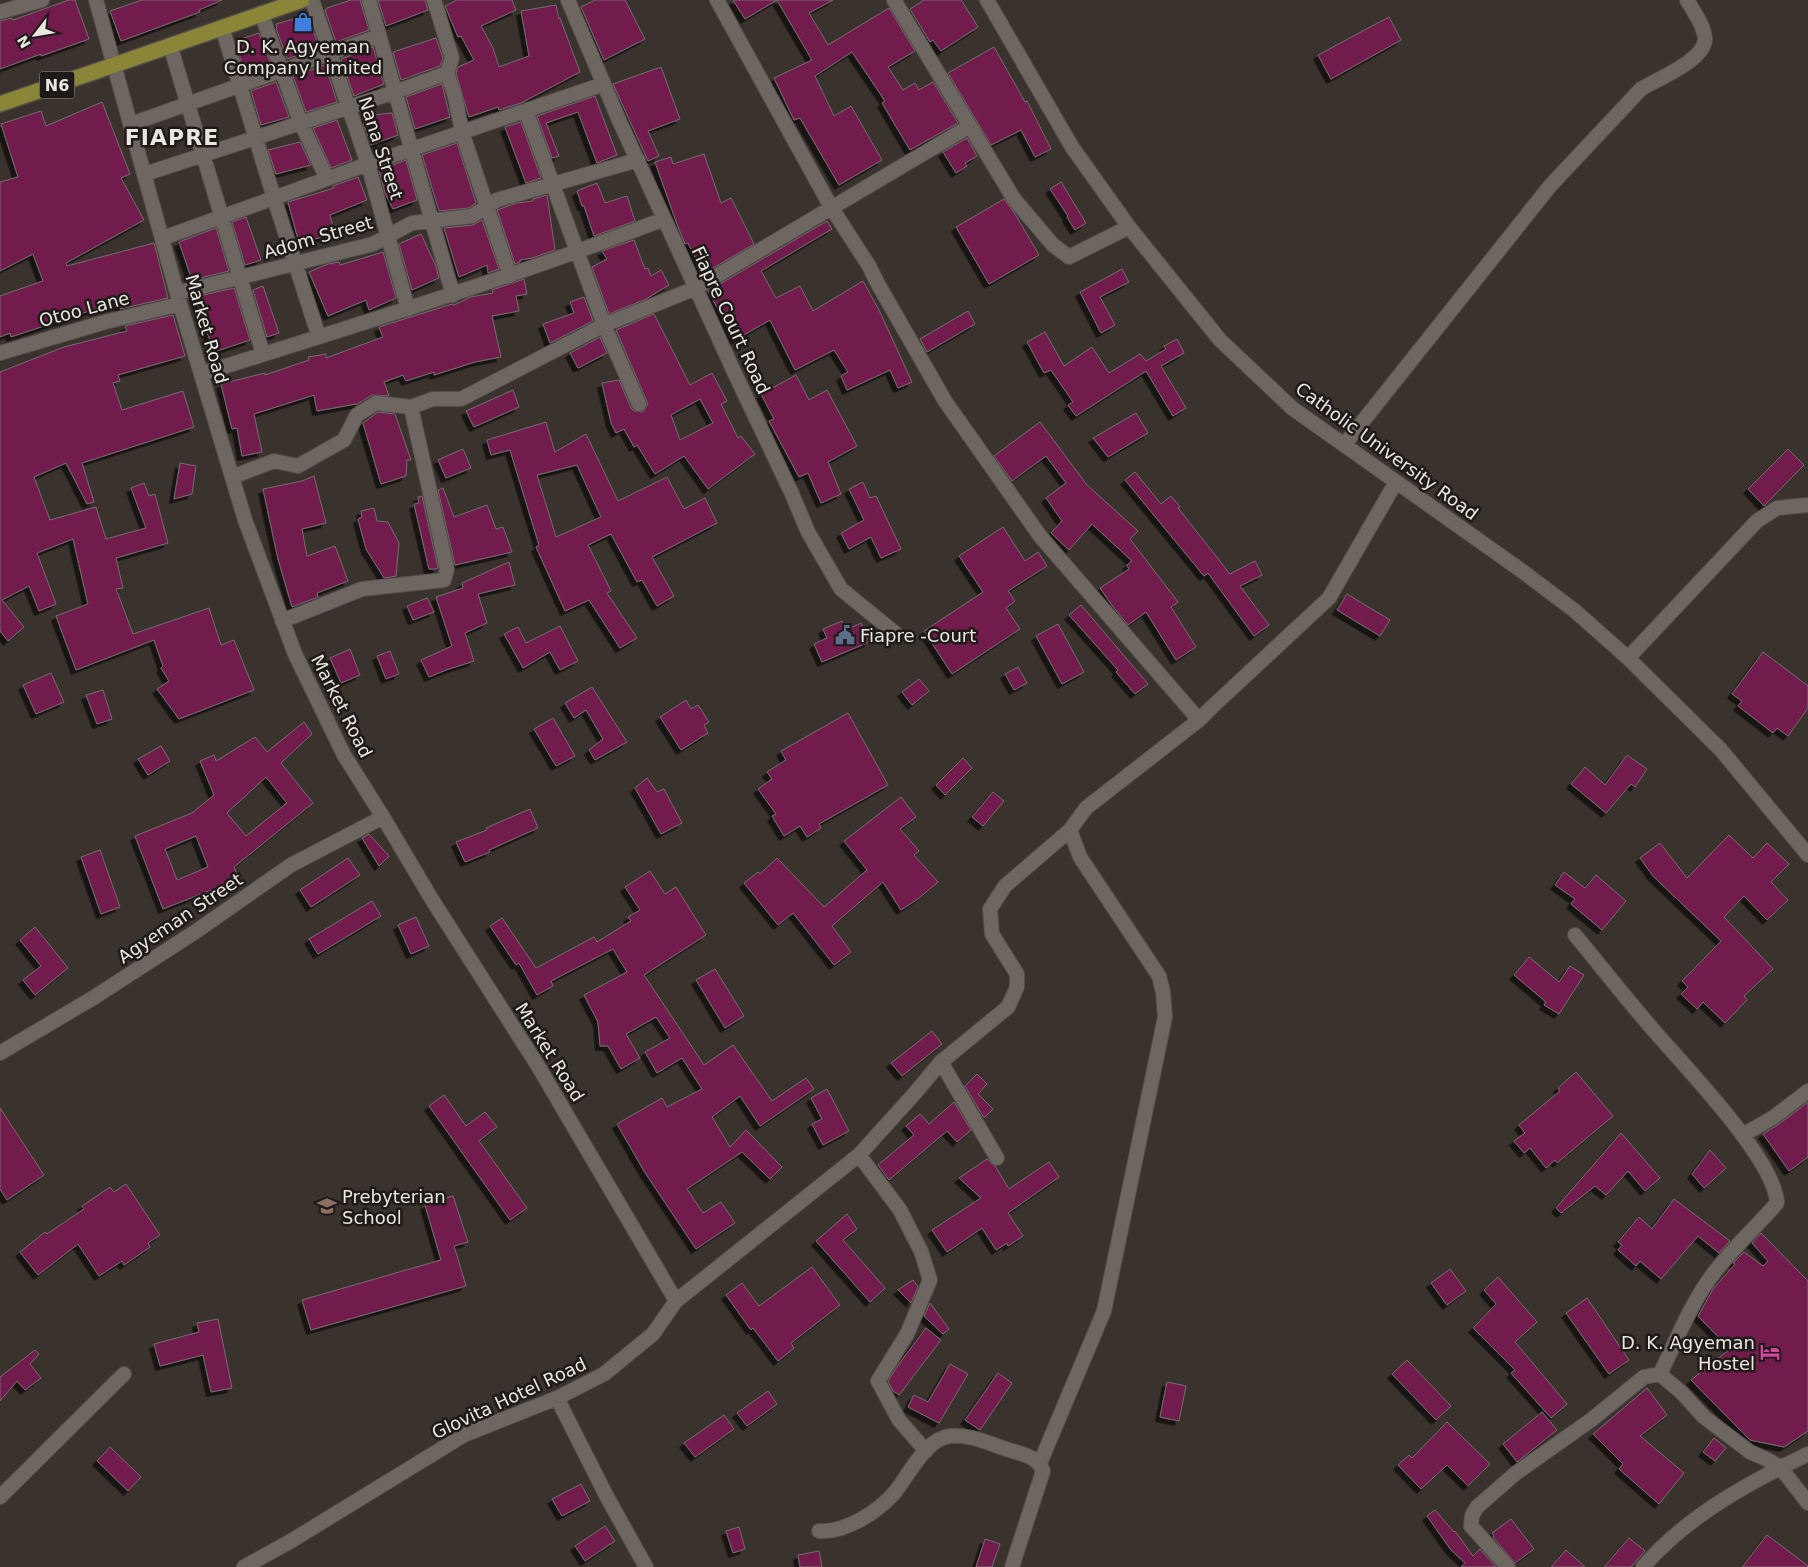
<svg xmlns="http://www.w3.org/2000/svg" width="1808" height="1567" font-family="'DejaVu Sans',sans-serif">
	<style>
		.building { fill: #711c4d; stroke: #756c70; fill-rule: evenodd; filter: url(#shadow) }
		.lines { fill: none; stroke-linecap: round; stroke-linejoin: round }
		.minor-casing { stroke: #554f4a; stroke-width: 16 }
		.primary-casing { stroke: #554f4a; stroke-width: 18 }
		.minor { stroke: #6e6660; stroke-width: 14 }
		.primary { stroke: #8b8538; stroke-width: 15 }
		.labels { text-anchor: middle; dominant-baseline: central; stroke-width: 5; stroke-linejoin: round; paint-order: stroke }
		.shield { fill: #1e1a18; stroke: #ada9a5; stroke-width: 1 }
		.shield-label { font-size: 16px; font-weight: bold; fill: #eae6e2 }
		.poi-label { font-size: 18px; fill: #eae6e2; stroke: #1e1a18; text-anchor: start }
		.street-label { font-size: 18px; fill: #eae6e2; stroke: #1e1a18 }
		.district-label { font-size: 22px; font-weight: bold; letter-spacing: 1px; fill: #eae6e2; stroke: #1e1a18 }
	</style>
	<defs>
		<filter id="shadow"><feDropShadow dx="-4.5" dy="4.5" stdDeviation="0" flood-color="#0009"/></filter>
	</defs>
	<rect width="100%" height="100%" fill="#39322d"/>
	<path class="building" d="M69,0H75L89,39L41,56V54L0,69V21L12,18L13,20Z
		M142,0H222L199,10L200,12L121,41L110,11Z
		M351,0H360L369,30L336,42L325,10L327,9V8Z
		M378,0H425L428,10L386,26Z
		M457,0H512L516,10L481,26L493,48L499,67L529,56L521,11L556,5L559,19L560,18L580,72L521,103L499,110L498,107L469,117L456,73L458,67L474,60L461,36L458,37L445,6Z
		M595,0H625L645,39L604,60L581,7Z
		M733,0H833L809,13L828,45L889,8L915,51L888,67L903,90L915,83L919,90L933,82L958,123L910,150L882,103L885,101L852,52L815,76L834,116L851,106L882,160L839,185L800,118L794,120L774,78L812,60L777,0L745,19Z
		M924,0H961L978,27L941,51L933,40L930,42L910,9Z
		M308,15L319,48L287,59L276,28L277,27L276,24Z
		M1389,17L1401,40L1331,79L1318,55Z
		M259,33L271,65L245,74L235,41Z
		M436,38L443,58L440,66L401,80L393,52Z
		M373,47L384,84L354,96L341,59Z
		M994,47L1025,102L1027,101L1051,149L1035,157L1021,130L991,145L948,73Z
		M325,65L337,102L306,112L293,76Z
		M661,67L680,119L648,131L659,156L648,161L613,84Z
		M276,82L289,117L261,125L251,91Z
		M442,84L450,117L415,129L406,97Z
		M595,96L617,155L597,163L578,112L546,123L559,156L552,158L537,116Z
		M102,102L130,174L121,178L144,220L66,263L67,266L154,243L168,298L120,309L118,300L62,321V320L11,337L10,333L0,337V296L43,281L33,254L0,271V182L18,177L1,124L41,111L46,126Z
		M392,113L398,135L371,145L364,126L363,116Z
		M337,120L352,160L331,168L313,128Z
		M521,122L541,178L526,183L505,127Z
		M967,138L977,156L965,163L967,166L956,173L943,152Z
		M300,142L311,165L276,174L268,150Z
		M457,143L476,203L469,208L439,211L422,155Z
		M704,154L721,203L731,198L754,244L703,274L688,243L685,244L678,227L655,162L671,157L673,164Z
		M406,160L417,200L393,209L385,193L379,170Z
		M358,177L367,200L330,215L335,234L299,243L288,202L334,188L333,186Z
		M1061,182L1086,223L1075,230L1067,217L1068,216L1050,189Z
		M597,183L605,203L627,196L635,221L594,236L584,206H582L577,191Z
		M547,195L555,250L532,258L520,260V262L515,264L497,210L517,203L533,201V199Z
		M1004,199L1015,214L1039,255L989,284L956,227Z
		M246,217L261,260L245,265L232,222Z
		M482,220L499,269L488,273L487,265L459,277L444,228L473,225Z
		M827,221L832,229L761,271L776,298L800,286L813,311L863,281L879,310L912,382L898,388L890,370L847,390L841,376L848,372L834,350L795,370L770,320L735,340L708,291Z
		M216,228L229,271L192,280L179,242Z
		M421,234L435,264L439,278L412,290L399,244Z
		M634,240L645,269L648,268L651,276L661,270L669,285L646,299L609,314L592,267L607,259L602,251Z
		M383,252L396,298L369,310L366,300L328,316L309,272L328,264L339,262L340,265Z
		M1122,269L1129,282L1100,297L1115,325L1101,333L1080,292Z
		M524,279L527,294L516,296L519,311L492,316L501,357L475,362L434,375V372L406,381L403,375L384,382L389,396L372,395L356,405V404L317,411L314,395L254,414L262,452L242,456L237,428L232,429L221,384L265,373V375L309,360L308,357L326,354V358L383,337L379,327L452,304L454,305L471,297L493,293L492,290Z
		M263,286L279,333L267,337L253,290Z
		M234,288L250,340L214,352L195,297Z
		M584,297L593,321L550,343L543,324L574,313L570,302Z
		M968,311L975,324L927,352L920,339Z
		M654,314L690,385L712,373L727,401L721,404L738,438L741,436L755,454L708,489L684,456L655,474L637,445L634,447L624,429L616,433L611,423L602,383L619,380L631,408L634,411L643,412L648,404L616,330ZM700,399L713,423L680,440L671,415Z
		M173,315L185,356L118,375L120,381L113,383L122,410L183,391L194,427L82,463L94,502L87,504L66,463L34,477L50,520L96,507L106,539L146,528L131,488L144,483L149,496L155,494L168,543L116,558L123,588L116,589L133,634L209,608L221,645L234,640L254,690L179,719L157,689L169,681L161,668L163,666L154,640L76,670L56,616L88,604L73,539L37,553L56,604L39,611L29,586L2,600L24,627L8,641L0,631V372L64,347L127,331L125,326Z
		M1045,332L1064,366L1092,347L1109,373L1140,354L1146,361L1166,349L1164,346L1177,339L1184,353L1161,366L1186,408L1173,416L1146,371L1076,416L1068,405L1073,402L1051,370L1044,373L1027,342Z
		M600,337L607,353L578,368L570,353Z
		M796,375L809,400L827,390L857,446L828,462L841,494L821,503L808,473L799,477L769,421L774,419L761,394Z
		M513,390L519,407L474,427L466,411Z
		M378,412L395,414L411,460H407L406,476L381,484L363,423Z
		M1136,413L1148,433L1108,457L1093,438Z
		M546,422L555,452L586,434L618,501L667,477L684,509L705,498L717,523L652,557L674,596L657,606L642,580L637,582L611,534L588,545L611,591L607,593L637,638L620,648L589,600L565,611L536,547L539,545L510,450L491,455L487,440ZM577,465L601,517L556,537L537,475Z
		M1040,422L1087,485L1138,531L1130,539L1178,602L1171,607L1196,647L1176,660L1146,612L1128,625L1114,608L1100,588L1129,569L1127,565L1132,561L1092,524L1069,550L1051,533L1062,521L1046,498L1066,483L1046,456L1012,481L994,456Z
		M463,449L471,468L446,478L438,460Z
		M1788,449L1804,465L1764,506L1748,489Z
		M180,463L196,466L192,494L174,499Z
		M1135,472L1161,504L1171,496L1180,507L1178,508L1230,574L1255,561L1262,575L1240,586L1269,625L1254,636L1208,573L1204,576L1125,480Z
		M314,476L326,523L302,529L307,556L335,546L348,581L317,593L318,597L292,607L278,559L263,489L302,481Z
		M863,482L870,498L876,496L901,549L881,558L871,537L849,549L841,533L864,520L849,489Z
		M443,488L454,517L487,505L496,529L503,527L512,552L455,565L438,490Z
		M422,496L438,568L435,569H429L414,504L419,503L418,497Z
		M374,508L377,521L388,522L399,543L396,576L384,578L366,549L358,519L362,517L361,511Z
		M1003,527L1025,561L1038,552L1047,566L1008,591L1015,601L1006,608L1020,629L952,674L924,631L983,592L959,556Z
		M509,562L515,585L478,594L487,623L465,633L474,661L446,670L429,677L421,660L452,646L436,597L463,588L462,583Z
		M1347,594L1390,620L1380,636L1337,610Z
		M427,598L434,612L413,620L407,606Z
		M1081,605L1148,684L1135,694L1116,672L1118,670L1069,615Z
		M842,621L846,630L861,623L869,642L822,662L814,644L827,638L823,629Z
		M1058,624L1084,672L1062,684L1036,636Z
		M560,626L578,661L560,670L550,652L523,668L504,634L518,627L526,643Z
		M350,649L360,675L341,683L330,658Z
		M390,651L399,674L386,679L377,656Z
		M1763,652L1808,686V708L1788,736L1777,728L1773,733L1738,706L1742,701L1732,694Z
		M1018,667L1027,683L1014,690L1005,674Z
		M51,673L64,702L36,714L23,685Z
		M919,679L929,691L912,705L902,692Z
		M592,687L627,742L595,760L589,750L603,739L586,710L574,718L565,703Z
		M103,690L112,719L97,724L86,695Z
		M686,700L691,709L698,705L709,722L704,725L708,733L681,750L660,717Z
		M848,713L888,785L819,824L821,828L807,837L800,826L784,836L772,816L776,814L758,789L772,779L767,772L786,760L781,751Z
		M553,718L575,756L556,766L534,729Z
		M304,722L312,734L281,763L313,803L234,867L239,879L163,909L135,836L192,813L214,795L200,761L214,755L216,761L255,737L267,752ZM266,777L287,803L246,836L227,813ZM196,836L208,867L177,880L165,849Z
		M161,746L170,761L148,775L138,759Z
		M1627,755L1647,769L1635,787L1631,784L1606,813L1571,784L1585,767L1605,785Z
		M963,758L972,768L945,795L936,785Z
		M647,778L657,792L664,789L682,823L661,834L635,788Z
		M993,792L1004,801L983,826L972,817Z
		M901,797L916,817L900,829L919,851L914,855L938,882L918,899L901,910L883,882L832,926L851,952L834,965L793,913L778,925L744,883L758,872L760,874L777,858L824,907L867,870L844,841Z
		M530,809L538,828L489,850L490,852L465,862L456,842L487,830L486,828Z
		M369,834L389,856L379,866L362,838Z
		M1729,835L1753,858L1767,843L1789,864L1771,882L1788,900L1767,920L1744,896L1724,917L1773,969L1744,996L1747,1000L1725,1023L1703,1002L1697,1009L1681,994L1688,987L1682,981L1721,941L1653,876L1640,858L1660,843L1687,878Z
		M100,850L120,907L101,914L81,857Z
		M348,858L360,875L311,907L300,890Z
		M650,871L665,894L676,887L706,935L644,975L704,1065L733,1045L772,1101L806,1078L814,1089L760,1126L740,1096L712,1117L730,1147L746,1130L782,1167L770,1179L742,1152L687,1189L703,1213L721,1202L735,1223L696,1249L644,1171L617,1124L662,1098L667,1107L702,1089L682,1058L657,1073L645,1052L670,1038L656,1017L626,1034L640,1058L621,1069L608,1046H600L598,1022L584,995L627,972L613,949L551,981L553,986L537,995L519,963L516,965L490,926L502,918L536,968L594,937L597,942L631,921L628,917L640,910L625,887Z
		M1564,872L1585,888L1596,875L1626,901L1602,930L1571,904L1575,899L1555,885Z
		M372,901L381,916L318,954L309,939Z
		M416,917L429,946L411,954L398,925Z
		M35,927L68,968L35,995L23,980L41,966L20,940Z
		M1529,957L1559,982L1570,966L1584,975L1559,1014L1544,1005L1546,1002L1514,975Z
		M715,969L744,1016L725,1028L696,980Z
		M932,1031L942,1044L902,1076L891,1063Z
		M1576,1072L1613,1116L1557,1163L1555,1160L1546,1168L1530,1148L1524,1153L1514,1141L1525,1133L1519,1125L1560,1091L1558,1088Z
		M977,1074L987,1084L978,1094L993,1109L984,1118L965,1086Z
		M827,1089L849,1131L823,1145L812,1124L822,1119L811,1098Z
		M444,1095L466,1126L485,1112L497,1127L479,1141L527,1208L510,1220L429,1106Z
		M954,1102L971,1130L957,1142L947,1131L889,1180L878,1165L914,1135L906,1126L920,1114L929,1124Z
		M1808,1102V1157L1789,1171L1763,1134L1779,1124Z
		M0,1108L44,1175L7,1200L0,1189Z
		M1621,1133L1660,1178L1645,1191L1628,1171L1606,1195L1595,1186L1561,1213L1556,1208Z
		M1710,1150L1726,1168L1704,1188L1692,1174Z
		M987,1159L995,1166L1009,1189L1049,1162L1059,1177L1008,1213L1023,1236L1008,1246L1007,1243L996,1250L982,1228L947,1252L932,1230L981,1198L959,1178Z
		M126,1184L160,1235L148,1243L150,1247L124,1265L122,1261L99,1276L78,1244L38,1275L20,1252L45,1232L47,1234L84,1209L82,1206L110,1187L114,1192Z
		M453,1196L468,1242L454,1246L466,1286L311,1330L302,1300L441,1260L425,1205Z
		M1674,1199L1730,1241L1719,1253L1698,1236L1661,1279L1640,1261L1636,1266L1618,1250L1622,1245L1618,1242L1639,1217L1652,1229Z
		M847,1214L857,1229L843,1240L885,1288L870,1302L816,1241Z
		M1761,1233L1808,1281V1431L1784,1447L1750,1440L1691,1380L1730,1349L1698,1316L1713,1289L1735,1264L1733,1263L1744,1252L1763,1266L1768,1261L1752,1243Z
		M812,1267L840,1305L791,1343L794,1348L778,1361L753,1328L751,1330L726,1295L742,1283L759,1306Z
		M1450,1269L1466,1291L1447,1305L1431,1283Z
		M1498,1277L1537,1322L1515,1342L1567,1404L1551,1418L1511,1373L1515,1370L1473,1328L1496,1304L1484,1290Z
		M913,1280L918,1287L911,1303L898,1290Z
		M1587,1298L1629,1360L1609,1374L1566,1313Z
		M930,1303L949,1329L943,1334L924,1316Z
		M218,1319L232,1388L211,1392L203,1355L160,1366L154,1344L199,1332L197,1323Z
		M926,1328L941,1340L899,1395L893,1391L888,1381L899,1364Z
		M35,1350L39,1354L30,1364L41,1378L25,1390L17,1381L0,1401V1377Z
		M1407,1360L1451,1406L1436,1420L1392,1374Z
		M950,1364L968,1374L939,1423L908,1407L914,1395L928,1402Z
		M998,1373L1012,1383L980,1430L965,1420Z
		M1167,1382L1186,1386L1179,1421L1160,1417Z
		M1647,1388L1667,1415L1640,1436L1684,1473L1659,1504L1619,1469L1623,1464L1593,1434Z
		M768,1391L777,1404L747,1426L737,1413Z
		M1542,1412L1557,1430L1517,1462L1503,1444Z
		M724,1415L734,1429L695,1457L684,1443Z
		M1447,1422L1490,1464L1468,1486L1447,1465L1421,1489L1398,1465L1409,1455L1412,1458Z
		M1714,1438L1726,1448L1715,1461L1703,1452Z
		M110,1447L141,1477L128,1491L97,1461Z
		M581,1484L590,1501L562,1516L552,1499Z
		M1435,1510L1454,1532L1455,1531L1473,1556L1480,1549L1496,1567H1461L1465,1563L1451,1550L1427,1516Z
		M1511,1519L1534,1549L1515,1563L1493,1537L1494,1536L1492,1533Z
		M605,1526L615,1541L585,1561L575,1546Z
		M739,1527L745,1549L733,1553L726,1531Z
		M1767,1535L1808,1566V1567H1742Z
		M1629,1538L1645,1551L1631,1567H1604Z
		M985,1539L1000,1544L992,1567H976Z
		M1566,1550L1585,1567H1551Z
		M819,1551L822,1567H800L798,1555Z"/>
	<g class="lines">
		<defs>
			<path id="minor" d="M96,0L180,304L245,520L295,654L344,755L383,817L431,898L538,1066L676,1301
				M312,0L368,164L408,309
				M369,0L453,295
				M434,0L452,58L447,73L455,96L462,132L510,276
				M568,0L619,120L736,376L792,494L808,532L841,589L895,633
				M717,0L831,207L869,266L878,284L945,401L1040,536L1199,720
				M894,0L1014,199L1053,245L1069,257L1129,227
				M987,0L1072,147L1129,227L1220,340L1292,408L1522,571L1575,611L1628,658L1721,750L1808,855
				M0,12L42,0
				M261,13L300,121L327,179
				M222,27L274,198L319,337
				M170,45L263,354
				M526,111L604,325L639,404
				M131,124L379,36
				M145,174L395,92L447,73
				M163,238L368,164L604,84
				M177,293L373,244L412,223L472,216L497,200L638,160
				M0,353L105,322L180,304
				M201,374C356,325 512,278 664,219
				M1344,445L1550,186L1641,89C1657,79 1706,60 1705,38C1704,25 1693,11 1687,0
				M232,477L274,461L298,466L344,440L357,415L376,403L411,407L433,399H461L604,325L696,288L970,126
				M282,621L362,589L444,580L447,569L411,407
				M1628,658L1757,521L1777,508L1808,505
				M1575,935C1600,965 1624,996 1650,1026C1681,1063 1775,1158 1777,1203C1755,1228 1730,1251 1710,1278C1689,1308 1676,1341 1660,1374
				M0,1053L93,998L195,932L291,865L383,817
				M941,1062L997,1158
				M1743,1135L1774,1117L1808,1091
				M859,1155L900,1210L921,1251L930,1280L907,1334L878,1381L899,1420L926,1451
				M1660,1374L1682,1393L1704,1417L1750,1452L1766,1459L1780,1467L1808,1503
				M557,1398L607,1497L646,1567
				M1040,1463L1104,1311L1165,1017L1163,992L1159,976L1080,857L1070,830
				M0,1497L124,1374
				M819,1531C845,1533 878,1512 895,1492C909,1475 925,1439 950,1436C969,1434 988,1443 1006,1449C1020,1454 1037,1455 1043,1471L1012,1567
				M244,1567L291,1541L464,1435L557,1398L604,1374L653,1334L676,1301L859,1155L915,1093L941,1062L1008,1007L1017,987V974L992,934L990,909L1005,886L1070,830L1086,808L1199,720L1212,707L1329,598L1396,482
				M1508,1567L1471,1526L1472,1516L1477,1507L1516,1473L1591,1420L1644,1377L1660,1374
				M1643,1567C1687,1516 1748,1483 1808,1454"/>
			<path id="primary" d="M0,104C101,70 201,35 302,0"/>
		</defs>
		<use href="#minor" class="minor-casing"/>
		<use href="#primary" class="primary-casing"/>
		<use href="#minor" class="minor"/>
		<use href="#primary" class="primary"/>
	</g>
	<defs>
		<symbol id="shop-bare" viewBox="-9 -9 18 18"><path d="M-5-2.5h2.3a2.7 3.5 0 0 1 5.4 0H5L5.5 6h-11ZM-1.5-2.5h3a1.5 2.3 0 0 0-3 0Z" fill="#3f7fe0" stroke="#1e1a18" stroke-width="2.5" paint-order="stroke"/></symbol>
		<symbol id="civic-bare" viewBox="-9 -9 18 18"><path d="M-.6-6.5H3V-4.5H.6V-3L4-1V1h2V6H-6V1h2V-1L-.6-3ZM-1.2 2.5V6h2.4V2.5Z" fill="#5c6f8a" stroke="#1e1a18" stroke-width="2.5" paint-order="stroke"/></symbol>
		<symbol id="school-bare" viewBox="-9 -9 18 18"><path d="M0-5L7-2L0 1L-7-2ZM-4 1L0 2.5L4 1V4Q0 6-4 4Z" fill="#8d6e63" stroke="#1e1a18" stroke-width="2.5" paint-order="stroke"/></symbol>
		<symbol id="hotel-bare" viewBox="-9 -9 18 18"><path d="M-6-4.5h1.5V1H6V5H4.5V3h-9V5H-6ZM-4 0a1.8 1.8 0 1 1 3.6 0ZM.5 0V-2.5h3Q6-2.5 6 0Z" fill="#d1479c" stroke="#1e1a18" stroke-width="2.5" paint-order="stroke"/></symbol>
	</defs>
	<g fill-rule="evenodd">
		<use href="#shop-bare" x="289" y="8" width="28" height="28"/>
		<use href="#civic-bare" x="831" y="621" width="28" height="28"/>
		<use href="#school-bare" x="313" y="1192" width="28" height="28"/>
		<use href="#hotel-bare" x="1756" y="1338" width="28" height="28"/>
	</g>
	<g class="labels">
		<rect class="shield" x="39.5" y="71.5" width="35" height="27" rx="4"/>
		<g class="shield-label">
			<text x="57" y="85">N6</text>
		</g>
		<g class="poi-label">
			<text x="303" y="46" text-anchor="middle">D. K. Agyeman<tspan x="303" dy="21">Company Limited</tspan></text>
			<text x="860" y="635">Fiapre -Court</text>
			<text x="342" y="1196">Prebyterian<tspan x="342" dy="21">School</tspan></text>
			<text x="1755" y="1342" text-anchor="end">D. K. Agyeman<tspan x="1755" dy="21">Hostel</tspan></text>
		</g>
		<g class="street-label">
			<text transform="translate(381 148) rotate(72)">Nana Street</text>
			<text transform="translate(318 237) rotate(-16)">Adom Street</text>
			<text transform="translate(84 309) rotate(-15)">Otoo Lane</text>
			<text transform="translate(731 320) rotate(65)">Fiapre Court Road</text>
			<text transform="translate(207 329) rotate(74)">Market Road</text>
			<text transform="translate(1387 451) rotate(36)">Catholic University Road</text>
			<text transform="translate(342 706) rotate(63)">Market Road</text>
			<text transform="translate(180 918) rotate(-34)">Agyeman Street</text>
			<text transform="translate(550 1052) rotate(58)">Market Road</text>
			<text transform="translate(509 1398) rotate(-25)">Glovita Hotel Road</text>
		</g>
		<g class="district-label">
			<text x="172" y="137">FIAPRE</text>
		</g>
	</g>
	<g transform="translate(35 35) rotate(239)" stroke="#1e1a18" stroke-width="4" paint-order="stroke">
	<path d="M0-4L9 19L0 12L-9 19Z" fill="#eae6e2"/>
	<text y="-8" font-size="14" font-weight="bold" text-anchor="middle" fill="#eae6e2">N</text>
	</g>
</svg>
